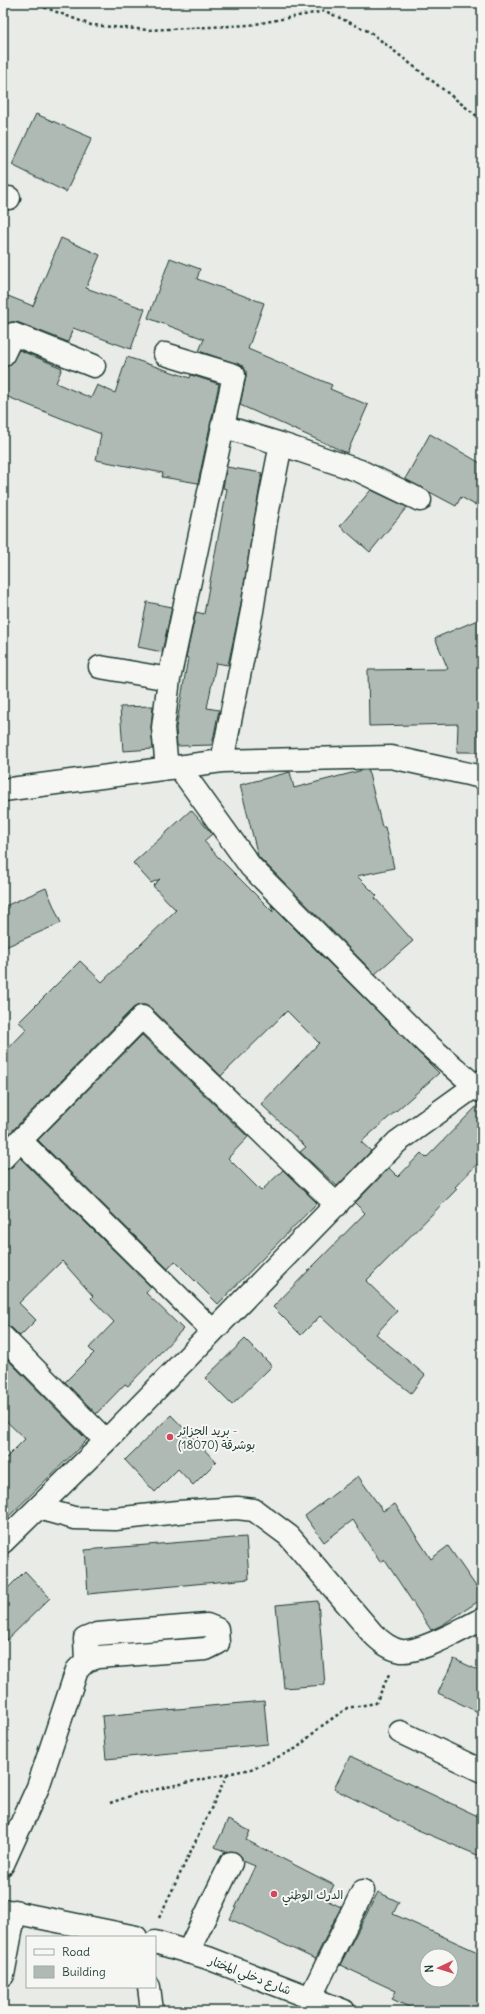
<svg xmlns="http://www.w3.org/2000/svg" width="485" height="2014" font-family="Delius,'Playpen Sans Arabic',sans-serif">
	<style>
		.building { fill: #b0bab5; stroke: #1f3d34; fill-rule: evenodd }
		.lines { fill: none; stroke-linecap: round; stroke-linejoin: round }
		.minor-casing { stroke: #1f3d34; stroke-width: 25 }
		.major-casing { stroke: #1f3d34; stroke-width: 25 }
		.path { stroke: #1f3d34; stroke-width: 2.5; stroke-dasharray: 3 3; stroke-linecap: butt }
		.minor { stroke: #f6f6f2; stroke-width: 22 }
		.major { stroke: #f6f6f2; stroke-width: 22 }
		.poi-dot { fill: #d1495b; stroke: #f6f6f2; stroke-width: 1.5 }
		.labels { text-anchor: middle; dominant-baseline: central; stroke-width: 4; stroke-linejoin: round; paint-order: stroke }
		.poi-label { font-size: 12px; fill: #1f3d34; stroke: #f6f6f2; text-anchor: start }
		.street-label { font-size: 12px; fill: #1f3d34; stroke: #f6f6f2 }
	</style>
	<rect width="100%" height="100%" fill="#e9ebe7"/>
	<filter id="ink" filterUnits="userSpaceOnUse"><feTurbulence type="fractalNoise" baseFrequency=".025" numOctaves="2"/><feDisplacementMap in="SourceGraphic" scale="8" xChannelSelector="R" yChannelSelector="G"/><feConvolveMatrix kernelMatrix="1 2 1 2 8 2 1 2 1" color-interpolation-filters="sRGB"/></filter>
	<g filter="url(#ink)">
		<path class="building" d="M36,114L92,138L66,192L12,165Z
			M61,238L100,255L86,288L145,309L131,349L73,328L68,342L17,322H11L3,327V294L33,306Z
			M170,258L200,269L197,279L264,303L248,349L332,385L330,389L368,405L347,453L240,405L246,377V371L243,366L199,351L204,339L148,318Z
			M19,350L62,368L56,383L91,398L97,385L115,393L127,357L190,378L191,375L219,384L198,483L162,477L163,473L96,460L101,434L3,395V367L10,365Z
			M430,434L482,464V492L475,505L461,497L456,506L405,479Z
			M227,467L262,473L240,609L228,665L216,663L207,708L219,710L212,745L177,746L176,728L188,658L186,657L196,612L204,614L227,489L223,488Z
			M371,490L407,507L370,552L340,526Z
			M147,602L172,607L162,652L138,647Z
			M482,618V752H457L458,724L369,726L368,670L448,669L435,638Z
			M153,706L151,727L153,749L123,751L120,707Z
			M363,770H368L382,827H385L394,868L357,876L377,896L375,898L413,941L375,974L258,856L240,785L290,772L294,788Z
			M191,810L212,834L204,841L218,857L273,912L271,905L439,1073L361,1142L371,1151L337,1186L300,1152L306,1147L261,1104L319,1043L287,1011L221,1076L151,1008L145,1005H138L133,1008L3,1140V1054L27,1029L19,1022L80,961L102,982L176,910L153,886L160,879L151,883L133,863Z
			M46,888L61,923L3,948V907Z
			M142,1035L248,1137L228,1158L261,1191L283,1170L317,1203L218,1304L175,1261L168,1269L38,1140Z
			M479,1104H482V1159L455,1187L457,1189L366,1281L397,1311L376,1334L425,1375L411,1393L359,1352L320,1316L301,1335L273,1307L365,1213L355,1203L389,1168L398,1177L421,1153L426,1158Z
			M20,1158L151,1287L146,1293L183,1329L128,1386L125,1384L96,1414L65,1382L94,1353L89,1348L114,1322L91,1298L93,1296L62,1261L19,1303L36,1320L20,1336L12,1328L3,1325V1170L12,1167Z
			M245,1339L272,1366L232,1405L205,1378Z
			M3,1355L87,1440L3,1522V1461L25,1439L3,1418Z
			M171,1415L216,1462L193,1485L178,1469L155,1492L125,1460Z
			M358,1476L383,1511L395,1504L431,1559L448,1546L482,1595V1599L442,1625L431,1630L384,1559L380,1562L353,1520L324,1542L305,1516Z
			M246,1537L249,1579L88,1594L85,1550Z
			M25,1571L50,1598L3,1644V1593Z
			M318,1601L325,1685L284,1688L276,1605Z
			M454,1659L482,1672V1714L438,1693Z
			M264,1701L268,1744L106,1759L102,1716Z
			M350,1756L482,1818V1857L411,1827L334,1789Z
			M228,1820L250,1831L246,1840L334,1885L326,1900L341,1907L315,1959L230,1919L255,1866L243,1861L241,1856L236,1852H226L215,1847Z
			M378,1892L399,1902L393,1914L482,1954V2011H417L392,1999L396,1991L340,1965ZM427,1956H451V1980H427Z"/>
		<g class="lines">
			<defs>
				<path id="minor" d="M3,199L9,198
					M165,354L234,375L169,679L163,728L167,768
					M3,355L13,334L94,366
					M222,426L281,444L360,471L420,500
					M100,667L169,679
					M222,761L252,611L266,520L281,444
					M179,767L251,867L426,1043L482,1092
					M3,790L222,761L391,757L482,777
					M20,1140L213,1331
					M3,1158L142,1017L337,1205
					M3,1337L106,1441
					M38,1508L74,1518L115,1519L178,1512L237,1508L254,1510L289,1536L372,1633C380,1641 389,1649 401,1651C420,1653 463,1629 482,1619
					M3,1542L106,1441L397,1142L482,1081
					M400,1732L482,1771
					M3,1864L38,1787L77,1670L86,1661L98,1657L206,1649L218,1643L217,1629L207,1625L97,1634L85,1639L86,1661
					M188,1952L231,1863
					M3,1975L15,1911
					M149,1987L152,2011
					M310,1998L363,1891"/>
				<path id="major" d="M3,1910L136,1937
					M155,1942L208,1958L344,2011"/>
			</defs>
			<use href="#minor" class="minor-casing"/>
			<use href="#major" class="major-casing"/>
			<path class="path" d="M33,3L91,25L148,30L250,25L325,11L370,32L482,120
				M110,1803L139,1793L255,1768L297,1748L319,1728L347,1708L376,1703L389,1674
				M159,1918L227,1775"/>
			<use href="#minor" class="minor"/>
			<use href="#major" class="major"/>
		</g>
	</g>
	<g class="poi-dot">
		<circle cx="170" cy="1437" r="4"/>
		<circle cx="274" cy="1894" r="4"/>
	</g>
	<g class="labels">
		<g class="poi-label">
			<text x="178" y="1430">بريد الجزائر -<tspan x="178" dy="14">بوشرقة (18070)</tspan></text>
			<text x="282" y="1894">الدرك الوطني</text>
		</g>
		<g class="street-label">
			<text transform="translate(250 1975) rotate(21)">شارع دخلي المختار</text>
		</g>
	</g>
	<rect width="485" height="2014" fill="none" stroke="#f6f6f2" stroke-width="16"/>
	<rect x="8" y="8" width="469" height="1998" fill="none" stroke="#1f3d34" stroke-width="1.5" filter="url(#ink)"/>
	<rect x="26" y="1936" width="130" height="52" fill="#f6f6f2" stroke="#a0aca6"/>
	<rect x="34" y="1949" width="20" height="6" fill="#f6f6f2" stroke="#a0aca6"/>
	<text x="62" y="1956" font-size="12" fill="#1f3d34">Road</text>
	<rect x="34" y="1966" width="20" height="12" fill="#b0bab5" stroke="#a0aca6"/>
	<text x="62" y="1976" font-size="12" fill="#1f3d34">Building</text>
	<g transform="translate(439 1968) rotate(266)"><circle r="19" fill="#f6f6f2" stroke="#a0aca6"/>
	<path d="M0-3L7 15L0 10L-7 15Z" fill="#d1495b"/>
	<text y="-6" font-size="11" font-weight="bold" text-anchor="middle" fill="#1f3d34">N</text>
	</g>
</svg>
